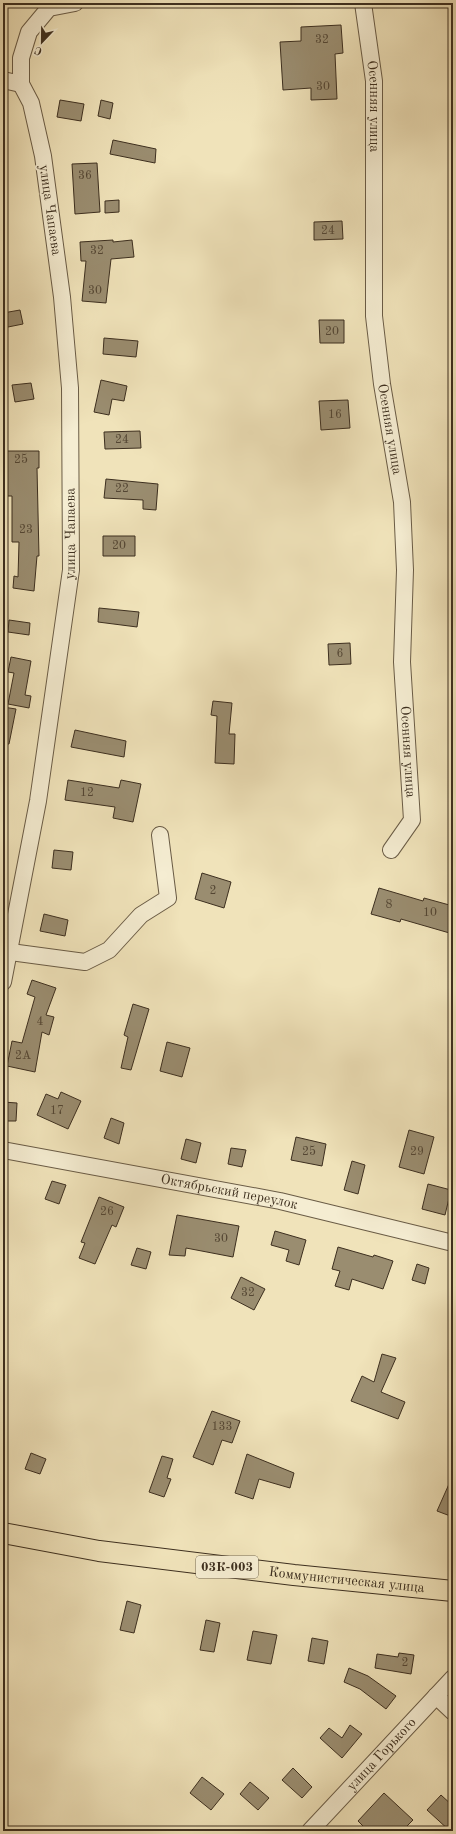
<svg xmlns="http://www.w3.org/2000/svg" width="456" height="1834" font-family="'Old Standard TT',serif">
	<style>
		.building { fill: #9a8d70; stroke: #3d2f1f }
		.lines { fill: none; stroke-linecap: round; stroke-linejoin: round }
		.minor-casing { stroke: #6a5c46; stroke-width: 18 }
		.major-casing { stroke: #3d2f1f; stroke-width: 22 }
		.minor { stroke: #f5edd2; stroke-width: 16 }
		.major { stroke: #f0e3ba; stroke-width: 20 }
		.labels { text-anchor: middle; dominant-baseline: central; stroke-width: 3.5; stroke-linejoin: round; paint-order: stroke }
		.number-label { font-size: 12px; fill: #544633 }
		.shield { fill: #f5edd2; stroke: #746855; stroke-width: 1 }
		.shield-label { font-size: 13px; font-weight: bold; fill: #3d2f1f }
		.street-label { font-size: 14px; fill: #3d2f1f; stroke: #f5edd2 }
	</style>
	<rect width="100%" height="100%" fill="#f0e3ba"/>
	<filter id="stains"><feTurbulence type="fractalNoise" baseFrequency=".005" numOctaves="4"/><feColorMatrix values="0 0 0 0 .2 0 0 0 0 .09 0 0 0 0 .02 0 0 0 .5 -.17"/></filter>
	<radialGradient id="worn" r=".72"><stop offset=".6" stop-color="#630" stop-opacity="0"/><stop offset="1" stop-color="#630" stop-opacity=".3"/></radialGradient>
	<path class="building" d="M341,25L343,53L335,54L337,99L311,100V88L283,90L280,42L301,41V27Z
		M60,100L84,104L81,121L57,117Z
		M101,100L113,103L110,119L98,116Z
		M113,140L156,149L155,163L110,154Z
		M97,163L100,212L75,214L72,164Z
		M119,200V212L105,213V201Z
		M342,221L343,239L314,240V222Z
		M113,240V242L132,240L134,257L111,259L106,303L82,301L86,261H81L80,242Z
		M20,310L23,324L3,328V313Z
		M319,320H344V343H320Z
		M104,338L138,341L136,357L103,354Z
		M101,380L127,386L124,401L112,399L109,415L94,412Z
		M31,383L34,399L15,402L12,385Z
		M348,400L350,428L321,430L319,401Z
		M140,431L141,448L105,449L104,432Z
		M4,451H39V468H37L39,556H37L34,591L13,588L14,576L18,577L19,542H12V496H3Z
		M106,479L158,484L156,510L143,509V500L104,498Z
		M103,536H135V556H103Z
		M99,608L139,612L137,627L98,622Z
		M9,620L30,623L29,635L8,632Z
		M350,643L351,664L329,665L328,644Z
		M11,657L31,661L25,695L31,696L29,708L8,704L14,673L8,672Z
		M213,701L232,703L229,734H235L234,764L215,763L217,716L211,715Z
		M3,707L16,709L9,744H3Z
		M75,730L126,741L124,757L71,747Z
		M68,780L119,788L121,780L141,784L133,822L113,818L115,807L65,800Z
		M54,850L73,852L71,870L52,868Z
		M202,873L231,882L224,908L195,899Z
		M379,888L423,901L424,898L453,906V934L401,919L400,922L371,914Z
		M44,914L68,920L65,936L40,931Z
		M32,980L56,988L46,1015L54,1017L49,1035L42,1032L35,1072L7,1066L12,1041L22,1043L35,997L27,994Z
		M133,1004L149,1009L131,1070L121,1068L128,1037L124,1035Z
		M167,1042L190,1048L182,1077L160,1071Z
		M61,1092L81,1101L68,1129L37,1115L46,1094L58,1099Z
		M3,1102L17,1103L16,1121H3Z
		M111,1118L124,1123L119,1144L104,1138Z
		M409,1130L434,1137L424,1174L399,1167Z
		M296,1137L326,1144L322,1166L291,1160Z
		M186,1139L201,1143L196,1163L181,1159Z
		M231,1148L246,1150L242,1167L228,1164Z
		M352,1161L365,1165L358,1194L344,1190Z
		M52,1181L66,1185L59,1204L45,1199Z
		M428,1184L451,1190L445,1215L422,1209Z
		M99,1197L124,1207L116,1227L112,1225L95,1264L79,1258L85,1243L81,1242Z
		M177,1215L239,1226L233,1257L186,1248L185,1256L169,1255Z
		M275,1231L306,1240L299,1265L286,1261L289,1250L271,1245Z
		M338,1247L373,1257L374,1255L393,1261L383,1289L352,1279L349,1290L335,1286L340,1271L332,1269Z
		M137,1248L151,1252L146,1269L131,1265Z
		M417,1264L429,1268L425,1284L412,1280Z
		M241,1277L265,1289L254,1310L231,1298Z
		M382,1354L396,1358L381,1392L405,1402L398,1419L351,1401L362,1376L374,1382Z
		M212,1411L240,1421L232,1443L222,1440L213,1465L193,1457Z
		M31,1453L46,1459L40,1474L25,1469Z
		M247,1454L294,1473L290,1488L259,1479L253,1499L235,1493Z
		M162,1456L173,1459L167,1478L171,1479L164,1497L149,1492Z
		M453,1475V1517L437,1511Z
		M127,1601L141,1605L134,1633L120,1630Z
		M206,1620L220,1623L214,1652L200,1650Z
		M253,1631L277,1635L271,1664L247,1660Z
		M312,1638L328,1641L324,1664L308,1661Z
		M399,1653L414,1655L411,1674L375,1668L377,1654L398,1657Z
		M349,1668L368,1676L396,1696L386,1709L360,1689L344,1682Z
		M350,1725L362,1734L342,1758L320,1738L329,1728L342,1738Z
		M293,1768L312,1787L302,1798L282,1780Z
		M202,1777L224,1794L211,1810L190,1793Z
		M250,1782L269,1798L258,1810L240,1794Z
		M384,1793L413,1820L402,1831H368L358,1821Z
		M441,1795L453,1806V1831H450L427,1810Z"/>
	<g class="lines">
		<defs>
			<g id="minor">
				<path id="s1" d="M363,3L374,81V316L382,384L402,502L405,570L402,662L412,820L391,850"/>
				<path d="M3,80L21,84V58L29,32L49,8L75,3"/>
				<path d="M3,951L85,962L109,950L141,915L168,898L160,835"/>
				<path id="s2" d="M3,982L38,801L71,570L70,388L62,297L43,156L31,103L21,84"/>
				<path id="s3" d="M3,1150L280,1201L453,1243"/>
				<path d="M436,1696L453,1712"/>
				<path id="s4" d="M310,1831L453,1678"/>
			</g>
			<g id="major">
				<path id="s5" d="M3,1533L99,1551L294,1575L453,1591"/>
			</g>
		</defs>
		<use href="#minor" class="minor-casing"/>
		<use href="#major" class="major-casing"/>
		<use href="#minor" class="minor"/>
		<use href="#major" class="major"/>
	</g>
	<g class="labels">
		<g class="number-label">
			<text x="322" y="40">32</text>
			<text x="323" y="87">30</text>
			<text x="85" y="176">36</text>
			<text x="328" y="231">24</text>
			<text x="97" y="251">32</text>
			<text x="95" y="291">30</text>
			<text x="332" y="332">20</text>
			<text x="335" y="415">16</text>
			<text x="122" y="440">24</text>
			<text x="21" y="460">25</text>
			<text x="122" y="489">22</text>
			<text x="26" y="530">23</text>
			<text x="119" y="546">20</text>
			<text x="340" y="654">6</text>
			<text x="87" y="793">12</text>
			<text x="213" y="891">2</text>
			<text x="389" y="905">8</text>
			<text x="430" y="913">10</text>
			<text x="40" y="1022">4</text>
			<text x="23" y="1056">2А</text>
			<text x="57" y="1111">17</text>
			<text x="309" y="1152">25</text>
			<text x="417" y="1152">29</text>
			<text x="107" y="1212">26</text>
			<text x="221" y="1239">30</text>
			<text x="248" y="1293">32</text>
			<text x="222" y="1427">133</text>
			<text x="405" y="1663">2</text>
		</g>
		<rect class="shield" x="196" y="1556" width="62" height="22" rx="3"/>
		<g class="shield-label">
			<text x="227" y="1567">03К-003</text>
		</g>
		<g class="street-label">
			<text stroke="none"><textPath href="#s1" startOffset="104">Осенняя улица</textPath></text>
			<text transform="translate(50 210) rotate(82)">улица Чапаева</text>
			<text stroke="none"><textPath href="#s1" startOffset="428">Осенняя улица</textPath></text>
			<text stroke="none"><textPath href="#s2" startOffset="454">улица Чапаева</textPath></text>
			<text stroke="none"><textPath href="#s1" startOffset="752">Осенняя улица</textPath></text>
			<text stroke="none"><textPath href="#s3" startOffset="230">Октябрьский переулок</textPath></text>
			<text stroke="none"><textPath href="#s5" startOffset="347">Коммунистическая улица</textPath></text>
			<text stroke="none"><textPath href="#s4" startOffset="105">улица Горького</textPath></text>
		</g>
	</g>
	<rect width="456" height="1834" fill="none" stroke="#f0e3ba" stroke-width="16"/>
	<rect x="4" y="4" width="448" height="1826" fill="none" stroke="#3d2f1f" stroke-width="2"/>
	<rect x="8" y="8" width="440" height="1818" fill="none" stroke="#3d2f1f"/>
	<g transform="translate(42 42) rotate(202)" stroke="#f5edd2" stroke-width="3" paint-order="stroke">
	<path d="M0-3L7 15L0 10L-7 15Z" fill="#3d2f1f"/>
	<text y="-6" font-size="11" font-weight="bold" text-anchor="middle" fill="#3d2f1f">С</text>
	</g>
	<rect width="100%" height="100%" filter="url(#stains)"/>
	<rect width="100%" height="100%" fill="url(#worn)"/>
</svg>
